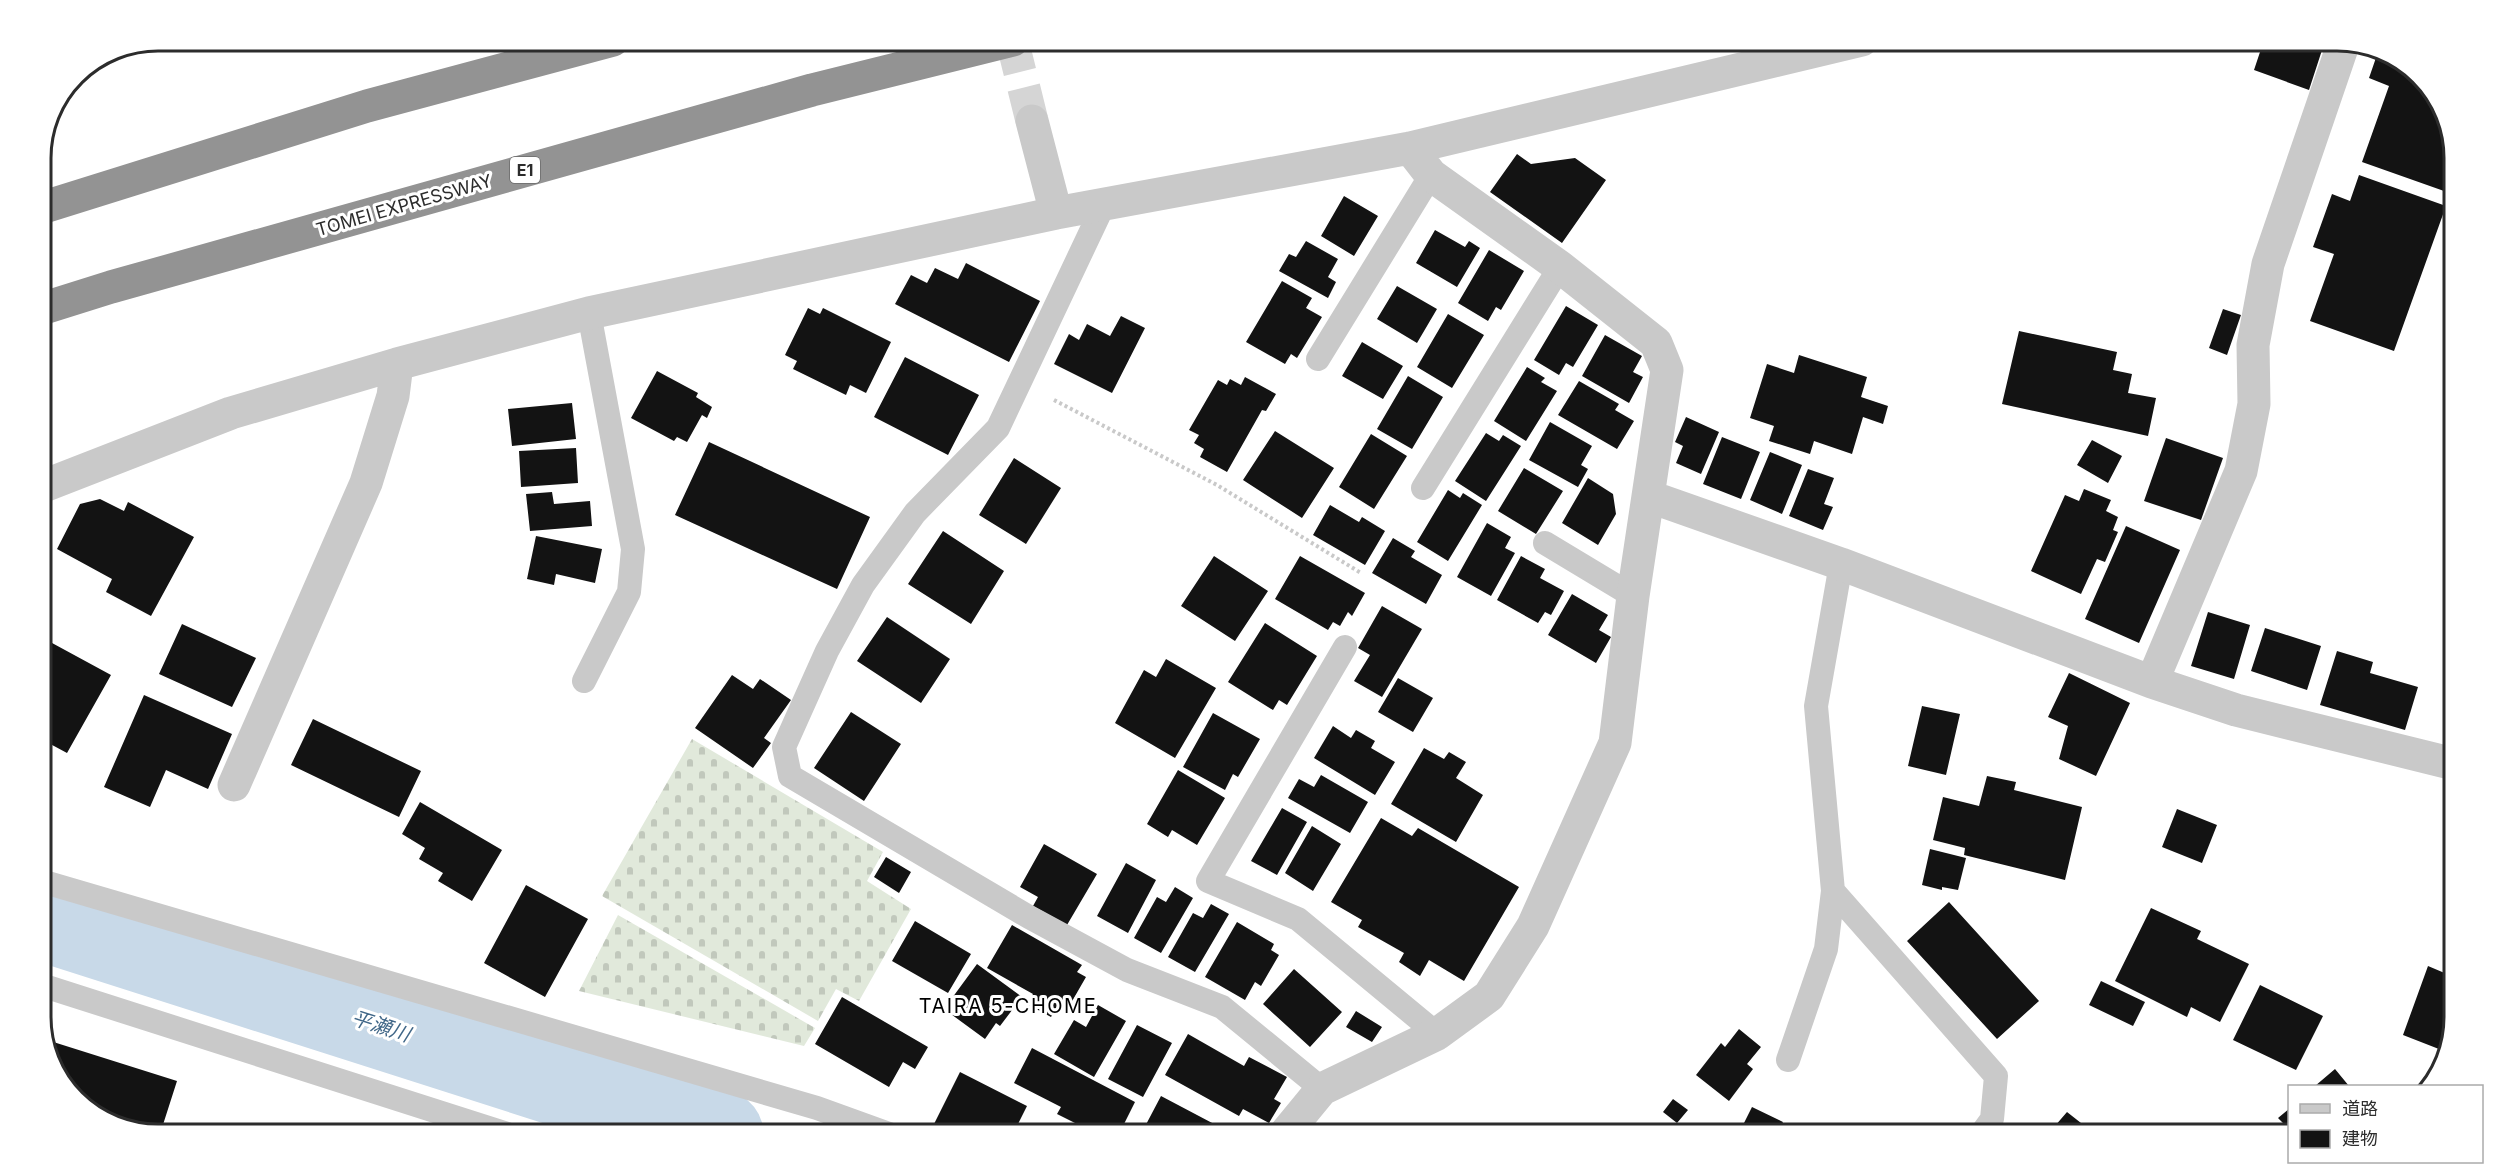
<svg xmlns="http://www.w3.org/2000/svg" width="2495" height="1175" font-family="Inter,'Noto Sans JP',sans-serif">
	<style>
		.cemetery { fill: url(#cemetery-stones) }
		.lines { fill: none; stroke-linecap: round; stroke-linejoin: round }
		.river { stroke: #c8d9e8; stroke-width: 87 }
		.building { fill: #131313 }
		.street-tunnel { stroke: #d5d5d5; stroke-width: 33; stroke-dasharray: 33 16; stroke-linecap: butt }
		.path { stroke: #c9c9c9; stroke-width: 4; stroke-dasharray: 3 3; stroke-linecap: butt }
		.lane { stroke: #c9c9c9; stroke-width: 24 }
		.street { stroke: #c9c9c9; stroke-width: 33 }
		.highway { stroke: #939393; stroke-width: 33 }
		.labels { text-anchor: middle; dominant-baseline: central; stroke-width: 6; stroke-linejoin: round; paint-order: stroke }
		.shield { fill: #fff; stroke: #6b6b6b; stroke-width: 1.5 }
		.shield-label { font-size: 16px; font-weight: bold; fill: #2c2c2c }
		.street-label { font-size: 18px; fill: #2c2c2c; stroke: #fff }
		.neighbourhood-label { font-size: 20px; letter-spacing: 1.5px; fill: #000; stroke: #fff }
		.water-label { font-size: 20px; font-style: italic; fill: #416788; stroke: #fff }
		.rim { fill: none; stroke: #2c2c2c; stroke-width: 3 }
	</style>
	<defs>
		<pattern id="cemetery-stones" width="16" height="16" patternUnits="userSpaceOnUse" patternTransform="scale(1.5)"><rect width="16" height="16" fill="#e1e9db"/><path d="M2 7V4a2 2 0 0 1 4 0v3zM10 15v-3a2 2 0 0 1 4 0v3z" fill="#c1c8bc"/></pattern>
	</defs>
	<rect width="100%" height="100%" fill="#fff"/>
	<path class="cemetery" d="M692,739L883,852L867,881L911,909L859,1001L836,989L818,1021L602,896Z
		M618,915L815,1028L804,1046L579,991Z"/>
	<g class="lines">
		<path class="river" d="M41,917L720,1134"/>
	</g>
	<path class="building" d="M2264,40H2302L2323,47L2309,90L2254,70Z
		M2379,49L2434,93L2454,151V163L2444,191L2362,162L2389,86L2369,78Z
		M1517,154L1531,164L1575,158L1606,180L1562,243L1490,192Z
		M2359,175L2446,206L2394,351L2310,321L2334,254L2313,247L2332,194L2350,201Z
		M1344,196L1378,216L1354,256L1321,236Z
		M1435,230L1465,247L1469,241L1480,248L1457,287L1416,263Z
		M1306,241L1338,259L1328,277L1336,282L1328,298L1279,271L1289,254L1296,257Z
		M1489,250L1524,271L1501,310L1496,307L1488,321L1458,303Z
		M966,263L1040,301L1009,362L895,304L911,275L927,283L935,268L958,279Z
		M2454,275V297L2446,293Z
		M1282,281L1312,298L1306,308L1322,317L1297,358L1291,354L1285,364L1246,342Z
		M1397,286L1437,309L1417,343L1377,319Z
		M1566,306L1598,325L1573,367L1566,363L1559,375L1534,360Z
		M808,308L820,314L823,308L891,342L866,393L850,385L846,395L793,369L797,361L785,355Z
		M2223,309L2241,315L2227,355L2209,348Z
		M1448,314L1484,335L1452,388L1417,367Z
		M1121,316L1145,328L1112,393L1054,364L1069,334L1079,340L1087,324L1110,336Z
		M2019,331L2117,352L2113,370L2132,374L2128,393L2156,398L2148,436L2002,404Z
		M1605,335L1642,356L1633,372L1643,377L1629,403L1582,376Z
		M1362,342L1403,366L1383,399L1342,376Z
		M1799,355L1867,377L1861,397L1888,406L1883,424L1863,417L1852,454L1814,441L1810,454L1769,441L1774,426L1750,418L1767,364L1794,373Z
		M905,357L979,395L948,455L874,417Z
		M1527,367L1545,378L1541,382L1557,391L1526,441L1494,421Z
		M657,371L698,393L696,397L712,407L707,418L702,415L687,442L677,437L674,441L631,418Z
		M1408,376L1443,397L1412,449L1377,429Z
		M1245,377L1276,394L1266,411L1262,410L1227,472L1200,457L1204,449L1194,443L1199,435L1189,430L1218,380L1227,385L1230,379L1241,385Z
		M1579,381L1619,404L1615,410L1634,421L1617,449L1558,415Z
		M572,403L576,439L512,446L508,409Z
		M1686,417L1719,432L1701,474L1676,463L1683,446L1675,442Z
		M1550,422L1592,446L1581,465L1588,469L1578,487L1529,460Z
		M1275,431L1334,468L1302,518L1243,480Z
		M1486,433L1499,441L1503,435L1521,446L1486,501L1455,481Z
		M1371,434L1407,456L1374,509L1339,487Z
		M1722,437L1760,452L1741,499L1703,484Z
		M2166,438L2223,458L2201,520L2144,501Z
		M2092,440L2122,456L2108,483L2077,465Z
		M709,442L870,517L837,589L675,515Z
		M576,448L578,483L521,487L519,451Z
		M1770,452L1802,465L1782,514L1750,500Z
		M1014,458L1061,488L1026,544L979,515Z
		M1524,468L1563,491L1536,534L1498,511Z
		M1808,469L1834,478L1824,504L1833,507L1823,530L1789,516Z
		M1588,478L1613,494L1616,514L1598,545L1562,523Z
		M2084,489L2111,500L2106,511L2118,517L2113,530L2118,532L2105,562L2097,559L2081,594L2031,571L2065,495L2079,501Z
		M1448,490L1460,498L1463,493L1482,505L1448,561L1417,542Z
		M552,492L554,504L590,501L592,526L530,531L526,494Z
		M100,499L124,511L128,502L194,537L151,616L106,592L112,579L57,549L80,504Z
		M1330,505L1359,522L1362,517L1385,531L1365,565L1313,535Z
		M1487,523L1511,537L1505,548L1515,553L1491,596L1457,577Z
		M2126,526L2180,550L2139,643L2085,619Z
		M943,531L1004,571L971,624L908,584Z
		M536,536L602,549L595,583L556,574L554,585L527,579Z
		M1393,538L1415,551L1411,557L1442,575L1426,604L1372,573Z
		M1214,556L1268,591L1235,641L1181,606Z
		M1300,556L1365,593L1352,616L1348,612L1340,626L1333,622L1328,630L1275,599Z
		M1521,556L1545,569L1540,578L1564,591L1551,615L1545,612L1538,623L1497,600Z
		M1572,594L1608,615L1599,630L1611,637L1596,663L1548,635Z
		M1382,606L1422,629L1382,697L1354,681L1370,655L1358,648Z
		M2208,612L2250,625L2234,679L2191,666Z
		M887,617L950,659L921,703L857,661Z
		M1265,623L1317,656L1287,705L1279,700L1273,710L1228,682Z
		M182,624L256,658L232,707L159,674Z
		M2265,628L2321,646L2307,690L2251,671Z
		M41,637L111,675L67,753L41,739Z
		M2337,651L2373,662L2370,673L2418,687L2405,730L2320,705Z
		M1166,659L1216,688L1175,758L1115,723L1144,670L1156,677Z
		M2069,673L2130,703L2096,776L2059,759L2068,726L2048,717Z
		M732,675L753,689L760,679L791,700L764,738L771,743L753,768L695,728Z
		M1398,678L1433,698L1413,732L1378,712Z
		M144,695L232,734L208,789L166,770L150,807L104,787Z
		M2454,697V726L2445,723Z
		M1922,706L1960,714L1946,775L1908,766Z
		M851,712L901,744L864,801L814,768Z
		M1213,713L1260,739L1238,777L1233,774L1225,790L1183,767Z
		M313,719L421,771L399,817L291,765Z
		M1333,726L1351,738L1356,730L1375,741L1371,748L1395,762L1375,795L1314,758Z
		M2454,726V745L2448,743Z
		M1424,748L1444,759L1449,752L1466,762L1456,778L1483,795L1456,842L1391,804Z
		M1178,770L1225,798L1197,845L1172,830L1168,837L1147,824Z
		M1321,775L1368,802L1350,833L1288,798L1299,779L1314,787Z
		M1987,776L2016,782L2014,790L2082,807L2065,880L1964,855L1965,848L1933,840L1943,797L1979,806Z
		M420,802L502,850L472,901L438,881L443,873L419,859L425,848L402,834Z
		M1282,808L1307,822L1277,875L1251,861Z
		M2177,809L2217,825L2202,863L2162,847Z
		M1381,818L1412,836L1418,828L1519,887L1464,981L1429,960L1420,976L1399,962L1404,953L1358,927L1362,920L1331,902Z
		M1312,826L1341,844L1313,891L1285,873Z
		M1044,844L1097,874L1067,925L1033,906L1038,897L1020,887Z
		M1930,849L1966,858L1958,890L1942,887V890L1922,885Z
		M886,857L911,872L899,893L874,877Z
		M1126,863L1156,880L1128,933L1097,916Z
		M526,885L588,919L545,997L484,963Z
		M1175,887L1193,898L1161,953L1134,938L1157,897L1166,902Z
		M1949,902L2039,1001L1997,1039L1907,941Z
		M1211,904L1229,914L1195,972L1168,957L1193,913L1203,918Z
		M2151,908L2201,931L2197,939L2249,964L2220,1022L2191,1007L2187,1017L2115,981Z
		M915,921L971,954L948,993L892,961Z
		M1237,922L1274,944L1271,950L1279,955L1261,986L1255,982L1245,1000L1205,977Z
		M1012,925L1082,965L1077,972L1086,977L1067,1010L1058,1005L1051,1017L1027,1004L1033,994L987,968Z
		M977,964L1022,997L1000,1026L996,1023L985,1039L944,1009Z
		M2428,966L2454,977V1017L2445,1063L2441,1062L2444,1051L2403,1035Z
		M1294,969L1342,1012L1310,1047L1263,1004Z
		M2101,981L2145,1002L2133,1026L2089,1005Z
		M2260,985L2323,1016L2296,1070L2233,1040Z
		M842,997L928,1047L915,1069L903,1062L889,1087L815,1044Z
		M1098,1005L1126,1021L1094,1077L1054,1054L1074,1020L1086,1027Z
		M1356,1011L1382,1027L1372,1042L1346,1027Z
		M1137,1025L1172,1043L1143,1097L1108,1079Z
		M1739,1029L1761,1047L1747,1064L1753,1069L1729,1101L1696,1075L1721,1043L1725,1047Z
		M1188,1034L1244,1066L1249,1057L1287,1077L1274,1099L1281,1103L1269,1123L1243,1109L1239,1116L1165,1075Z
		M47,1040L177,1081L160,1134L113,1125L65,1088Z
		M1032,1048L1135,1102L1119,1134H1097L1057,1114L1061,1107L1014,1083Z
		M2335,1069L2349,1086H2315Z
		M960,1072L1027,1106L1013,1134L990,1123L985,1134H950L933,1126Z
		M1161,1096L1233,1134H1141Z
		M1673,1099L1688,1110L1677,1123L1663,1112Z
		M1752,1107L1783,1122L1780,1128L1795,1134H1730L1735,1124L1742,1127Z
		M2290,1108V1130L2278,1118Z
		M2067,1112L2095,1134H2048Z"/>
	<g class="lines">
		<path class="street-tunnel" d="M1012,40L1032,121"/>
		<path class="path" d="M1054,400L1217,485L1361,573"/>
		<path class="lane" d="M1104,204L998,428L915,513L863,585L827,651L784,747L790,776L1029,917L1127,970L1222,1007L1322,1089
			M1318,359L1431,175
			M1423,488L1560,267
			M1545,543L1633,596
			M1841,564L1816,706L1833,891L1996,1076L1992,1119L1981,1134
			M1345,647L1208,881L1298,919L1437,1034
			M584,681L629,592L633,549L589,313
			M41,881L817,1108L889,1134
			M41,985L507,1134
			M1788,1060L1826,949L1833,891"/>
		<path class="street" d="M1032,121L1056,213
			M41,487L231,413L397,364L589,313L1056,213L1410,148L1862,40
			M1648,496L1841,564L2152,682L2236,710L2454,764
			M2152,682L2241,471L2254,404L2253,345L2268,264L2344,42
			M234,785L366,483L393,396L397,364
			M1285,1134L1322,1089L1437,1034L1489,996L1533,926L1615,743L1633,596L1667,370L1656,343L1560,267L1431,175L1410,148"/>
		<path class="highway" d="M41,208L367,106L613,40
			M41,309L111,287L812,90L1013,40"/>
	</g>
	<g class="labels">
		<rect class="shield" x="510" y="157" width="30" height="26" rx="4.5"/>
		<g class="shield-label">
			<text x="525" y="170">E1</text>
		</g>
		<g class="street-label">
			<text transform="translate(404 205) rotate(-16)">TOMEI EXPRESSWAY</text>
		</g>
		<g class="neighbourhood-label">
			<text x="1008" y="1006">TAIRA 5-CHOME</text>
		</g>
		<g class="water-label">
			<text transform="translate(381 1026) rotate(18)">平瀬川</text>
		</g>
	</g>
	<path d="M0 0H2495V1175H0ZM158 51H2337A107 107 0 0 1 2444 158V1017A107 107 0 0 1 2337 1124H158A107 107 0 0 1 51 1017V158A107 107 0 0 1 158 51Z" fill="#fff" fill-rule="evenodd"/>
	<path class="rim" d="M158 51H2337A107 107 0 0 1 2444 158V1017A107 107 0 0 1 2337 1124H158A107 107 0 0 1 51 1017V158A107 107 0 0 1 158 51Z"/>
	<rect x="2288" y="1085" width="195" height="78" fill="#ffffff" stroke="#ababab" stroke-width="1.5"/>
	<rect x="2300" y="1104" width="30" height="9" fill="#c9c9c9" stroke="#ababab" stroke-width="1.5"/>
	<text x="2342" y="1115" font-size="18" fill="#2c2c2c">道路</text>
	<rect x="2300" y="1130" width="30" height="18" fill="#131313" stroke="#ababab" stroke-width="1.5"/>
	<text x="2342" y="1145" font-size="18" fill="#2c2c2c">建物</text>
</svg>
